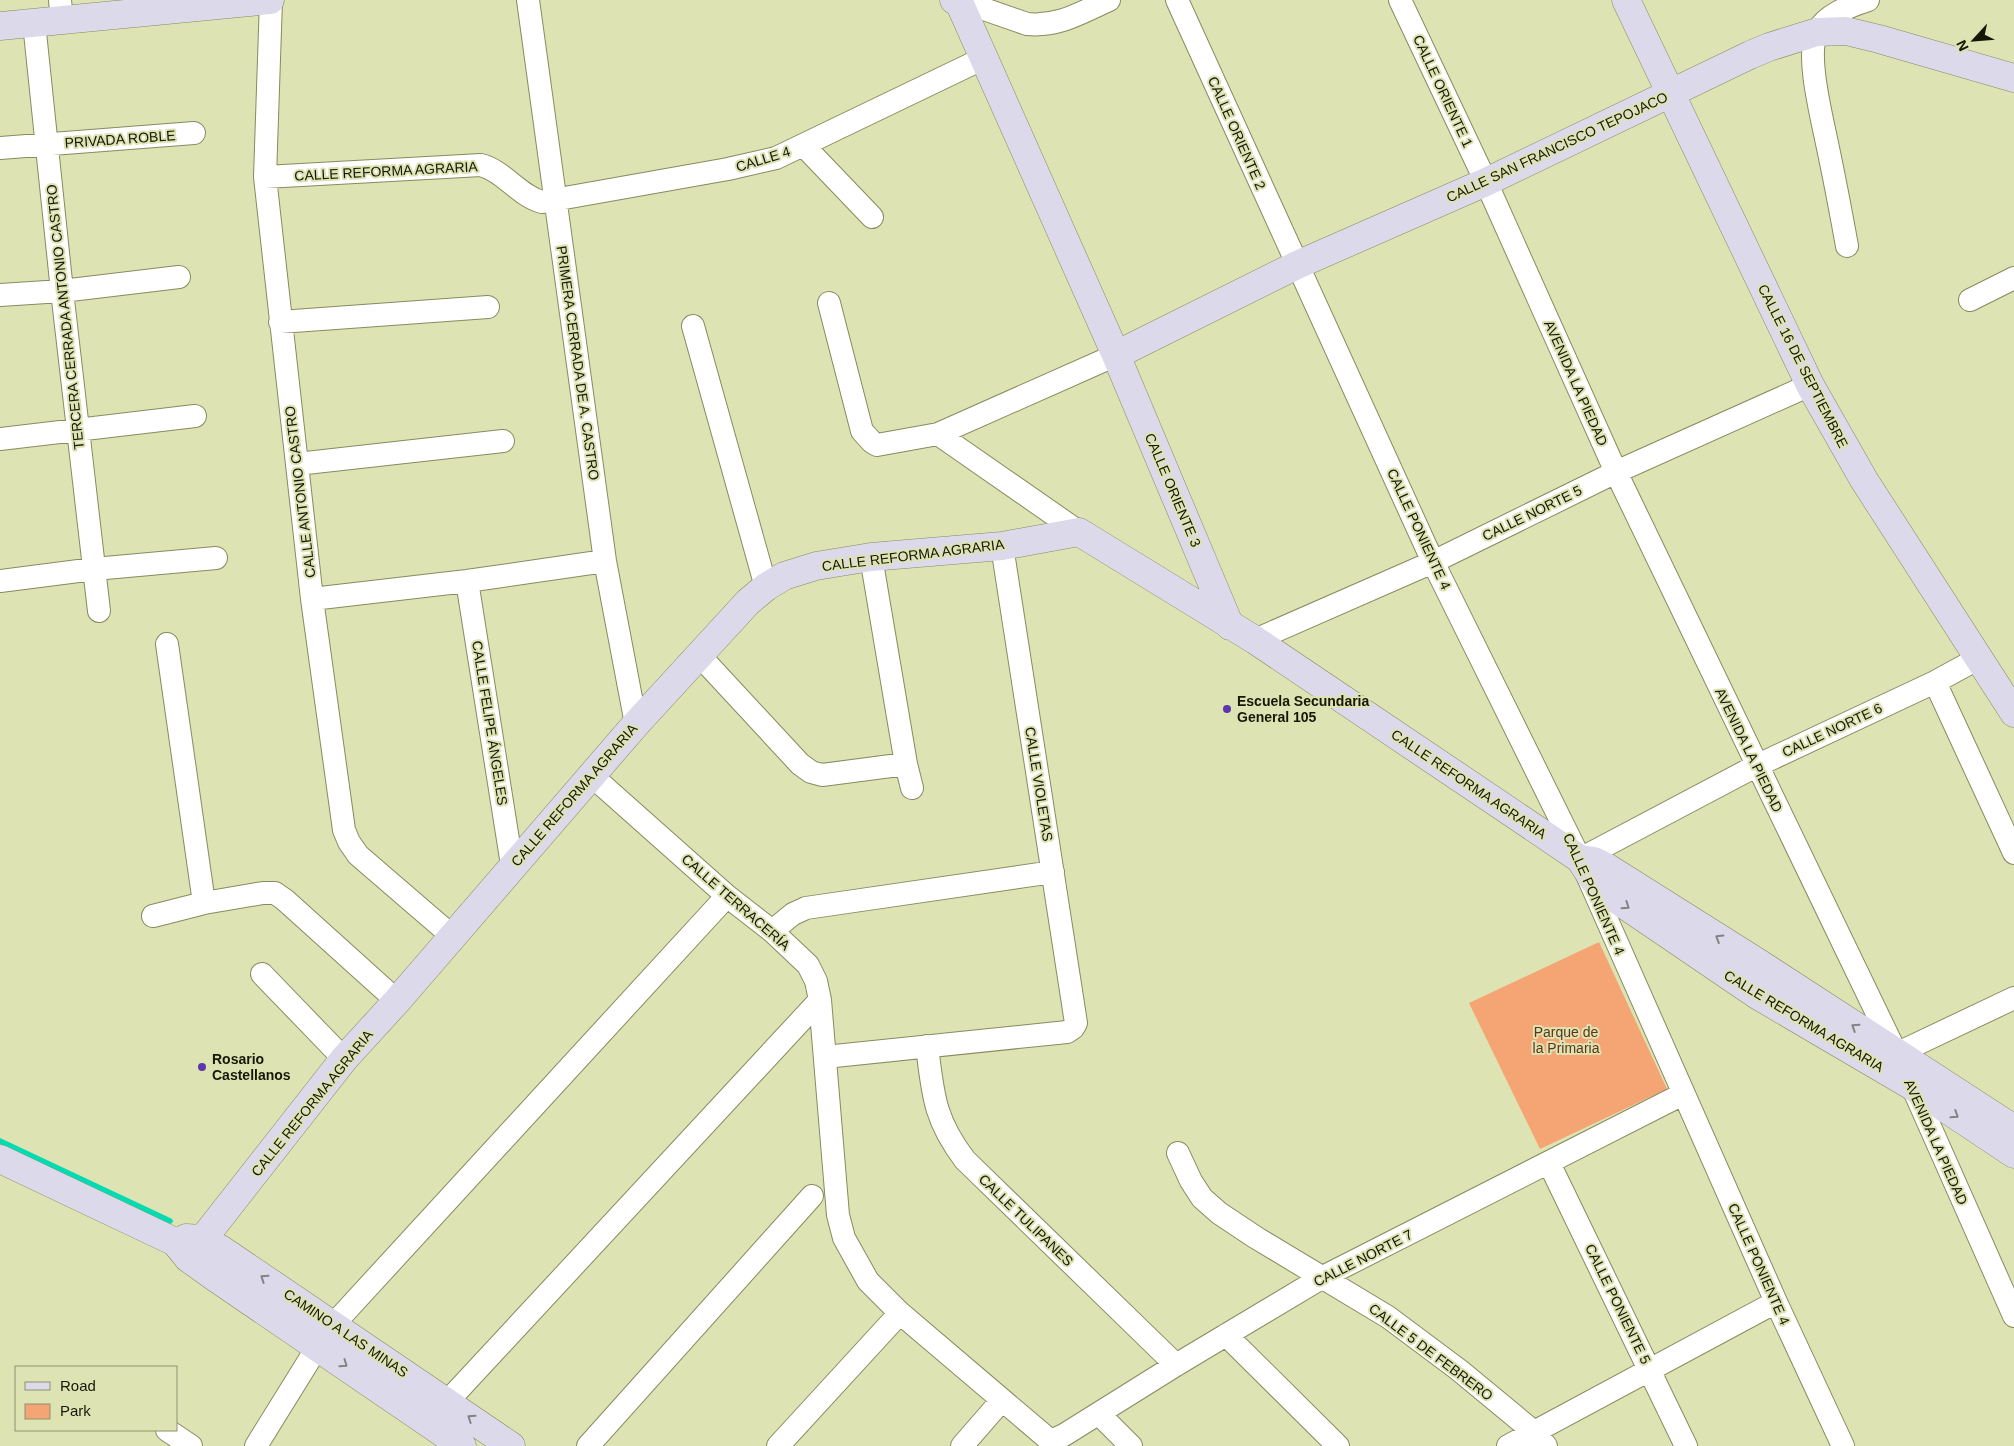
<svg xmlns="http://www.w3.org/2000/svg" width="2014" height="1446" font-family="Arial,sans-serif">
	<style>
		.green { fill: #f4a573 }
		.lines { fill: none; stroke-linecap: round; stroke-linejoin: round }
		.stream { stroke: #04dbb1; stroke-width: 5.5 }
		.street-casing { stroke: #878b5f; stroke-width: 24 }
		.secondary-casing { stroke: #878b5f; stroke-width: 29 }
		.street { stroke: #fff; stroke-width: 22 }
		.secondary { stroke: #dcd9eb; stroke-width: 28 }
		.oneway { stroke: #838284 }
		.poi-dot { fill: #5d36ae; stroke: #dee3b3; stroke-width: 2 }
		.labels { text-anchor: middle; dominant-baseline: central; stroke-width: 4; stroke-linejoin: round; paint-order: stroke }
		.street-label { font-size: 14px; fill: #161806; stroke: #dee3b3 }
		.poi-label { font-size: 14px; font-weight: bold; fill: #161806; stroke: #dee3b3; text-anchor: start }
		.park-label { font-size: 14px; fill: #5e3417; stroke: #dee3b3 }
	</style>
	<rect width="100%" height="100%" fill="#dee3b3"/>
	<path class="green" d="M1599,942L1667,1089L1540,1149L1469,1003Z"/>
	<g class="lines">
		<path class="stream" d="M0,1141L170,1221"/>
		<defs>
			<path id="street" d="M60,0L62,21
				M271,0L265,177L312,599L344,830L349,842L358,855L452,936
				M528,0L605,561L636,724
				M958,0L1027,24C1059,27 1080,13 1109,0
				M1177,0L1433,562L1580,859L1776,1302L1843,1446
				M1400,0L1486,182L1616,472L1912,1086L2014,1316
				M34,23L62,291L99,611
				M804,146L872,217
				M0,148L194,133
				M265,177L481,165C504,171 519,196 542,202L728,169L776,158L984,58
				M1847,246C1841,213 1835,181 1828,148C1823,122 1805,55 1817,32C1826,14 1850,6 1868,0
				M0,295L62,291L179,277
				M1970,300L2014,278
				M829,303L862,431L872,442L877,445L938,434L1116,355
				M280,322L488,307
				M693,326L766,587
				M938,434L1079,532
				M0,439L195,416
				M297,464L503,441
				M871,557L906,764L912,788
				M0,581L94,569L216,558
				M467,581L512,865
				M312,599L467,581L605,561
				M1255,640L1433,562L1616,472L1810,385
				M167,644L204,903
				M699,655L800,764L811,772L822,775L906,764
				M1935,682L2014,853
				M592,776L727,896L772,931L808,965L816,981L820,1000L838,1215L844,1238L868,1281L900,1313L1047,1438L1053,1440L1064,1435L1176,1365L1323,1277L1683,1094
				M1580,859L1756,766L1935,682L1979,658
				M153,916L204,903L263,893H275L285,900L397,1001
				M772,931L793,914L806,908L1053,872
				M262,974L344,1059
				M927,1046C933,1095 934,1119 965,1160L1176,1365
				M1896,1054L2014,998
				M825,1057L1067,1032L1073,1028L1076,1023L1002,546
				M1178,1153L1191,1181L1202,1198L1219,1213L1255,1237L1388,1317L1459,1370L1534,1432L1546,1446
				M1549,1163L1686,1446
				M333,1325L727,896
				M1226,1335L1338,1446
				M447,1402L820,1000
				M1099,1414L1131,1446
				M167,1430L191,1446
				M256,1446L318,1346
				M588,1446L812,1196
				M778,1446L900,1313
				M962,1446L1002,1400
				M1508,1446L1776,1302"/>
			<path id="secondary" d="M954,0L959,2L1116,355L1230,626
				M1626,0L1810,385L1864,480L2014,713
				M0,26L270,0
				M1116,355L1297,265L1486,182L1750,55L1769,47L1817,32L1846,31L1879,39L2014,78
				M1580,859L1594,861L1608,868L1754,960L2014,1129
				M0,1159L175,1242L188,1258L213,1276L462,1446
				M186,1238L202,1239L222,1250L511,1446
				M188,1258L344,1059L397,1001L636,724L748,602L766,587L784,576L816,566L871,557L1002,546L1079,532L1255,640L1521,819L1580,859L1593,879L1607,893L1757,995L1912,1086L2014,1154"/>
		</defs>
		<use href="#street" class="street-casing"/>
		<use href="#secondary" class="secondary-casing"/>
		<use href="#street" class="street"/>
		<use href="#secondary" class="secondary"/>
	</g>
	<defs><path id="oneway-chevron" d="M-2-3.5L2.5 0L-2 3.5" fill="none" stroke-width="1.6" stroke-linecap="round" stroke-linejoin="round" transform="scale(1.25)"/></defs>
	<g class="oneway">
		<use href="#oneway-chevron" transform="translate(1626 906) rotate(34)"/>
		<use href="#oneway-chevron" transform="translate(1719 938) rotate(-148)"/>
		<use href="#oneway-chevron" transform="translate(1855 1027) rotate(-147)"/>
		<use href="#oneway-chevron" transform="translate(1955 1115) rotate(33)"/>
		<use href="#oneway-chevron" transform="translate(264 1278) rotate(-146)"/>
		<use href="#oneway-chevron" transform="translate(344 1364) rotate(35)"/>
		<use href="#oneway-chevron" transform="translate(471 1418) rotate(-146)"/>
	</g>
	<g class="poi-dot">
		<circle cx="1227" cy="709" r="5"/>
		<circle cx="202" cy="1067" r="5"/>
	</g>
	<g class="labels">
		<g class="street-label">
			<text transform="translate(1443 91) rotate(65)">CALLE ORIENTE 1</text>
			<text transform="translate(1237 133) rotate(66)">CALLE ORIENTE 2</text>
			<text transform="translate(120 139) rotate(-4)">PRIVADA ROBLE</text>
			<text transform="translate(1557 147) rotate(-25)">CALLE SAN FRANCISCO TEPOJACO</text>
			<text transform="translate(763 159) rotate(-17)">CALLE 4</text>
			<text transform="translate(386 171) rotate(-3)">CALLE REFORMA AGRARIA</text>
			<text transform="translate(65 317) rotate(-96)">TERCERA CERRADA ANTONIO CASTRO</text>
			<text transform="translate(578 363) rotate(82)">PRIMERA CERRADA DE A. CASTRO</text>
			<text transform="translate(1803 366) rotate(63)">CALLE 16 DE SEPTIEMBRE</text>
			<text transform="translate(1576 383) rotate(66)">AVENIDA LA PIEDAD</text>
			<text transform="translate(1173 490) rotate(67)">CALLE ORIENTE 3</text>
			<text transform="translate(300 492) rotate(-97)">CALLE ANTONIO CASTRO</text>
			<text transform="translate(1532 513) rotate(-26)">CALLE NORTE 5</text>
			<text transform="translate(1419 529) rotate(65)">CALLE PONIENTE 4</text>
			<text transform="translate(913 555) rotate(-7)">CALLE REFORMA AGRARIA</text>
			<text transform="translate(490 723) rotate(81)">CALLE FELIPE ÁNGELES</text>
			<text transform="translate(1832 730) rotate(-25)">CALLE NORTE 6</text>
			<text transform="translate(1749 750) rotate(64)">AVENIDA LA PIEDAD</text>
			<text transform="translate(1039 784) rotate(81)">CALLE VIOLETAS</text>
			<text transform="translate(1469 784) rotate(34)">CALLE REFORMA AGRARIA</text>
			<text transform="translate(574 795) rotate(-49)">CALLE REFORMA AGRARIA</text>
			<text transform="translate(1594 894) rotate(66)">CALLE PONIENTE 4</text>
			<text transform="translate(736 902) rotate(41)">CALLE TERRACERÍA</text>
			<text transform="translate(1804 1021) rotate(31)">CALLE REFORMA AGRARIA</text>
			<text transform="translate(312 1103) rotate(-51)">CALLE REFORMA AGRARIA</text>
			<text transform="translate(1936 1142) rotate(66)">AVENIDA LA PIEDAD</text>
			<text transform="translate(1026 1220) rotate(44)">CALLE TULIPANES</text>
			<text transform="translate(1363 1258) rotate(-27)">CALLE NORTE 7</text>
			<text transform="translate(1759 1264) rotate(66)">CALLE PONIENTE 4</text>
			<text transform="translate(1618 1304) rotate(64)">CALLE PONIENTE 5</text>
			<text transform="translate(346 1333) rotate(34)">CAMINO A LAS MINAS</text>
			<text transform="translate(1431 1352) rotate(37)">CALLE 5 DE FEBRERO</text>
		</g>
		<g class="poi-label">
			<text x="1237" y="701">Escuela Secundaria<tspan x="1237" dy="16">General 105</tspan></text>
			<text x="212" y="1059">Rosario<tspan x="212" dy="16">Castellanos</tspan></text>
		</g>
		<g class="park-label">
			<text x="1566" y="1032">Parque de<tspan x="1566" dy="16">la Primaria</tspan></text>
		</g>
	</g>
	<rect x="15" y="1366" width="162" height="65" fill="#dee3b3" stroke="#8e926e"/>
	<rect x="25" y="1382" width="25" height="8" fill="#dcd9eb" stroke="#8e926e"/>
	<text x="60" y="1391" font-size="15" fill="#161806">Road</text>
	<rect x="25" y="1404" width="25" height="15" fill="#f4a573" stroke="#8e926e"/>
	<text x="60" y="1416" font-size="15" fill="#161806">Park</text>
	<g transform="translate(1974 40) rotate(244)" stroke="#dee3b3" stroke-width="4" paint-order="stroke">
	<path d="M0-4L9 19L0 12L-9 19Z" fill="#161806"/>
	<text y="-8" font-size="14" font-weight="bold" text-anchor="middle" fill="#161806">N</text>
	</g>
</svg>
